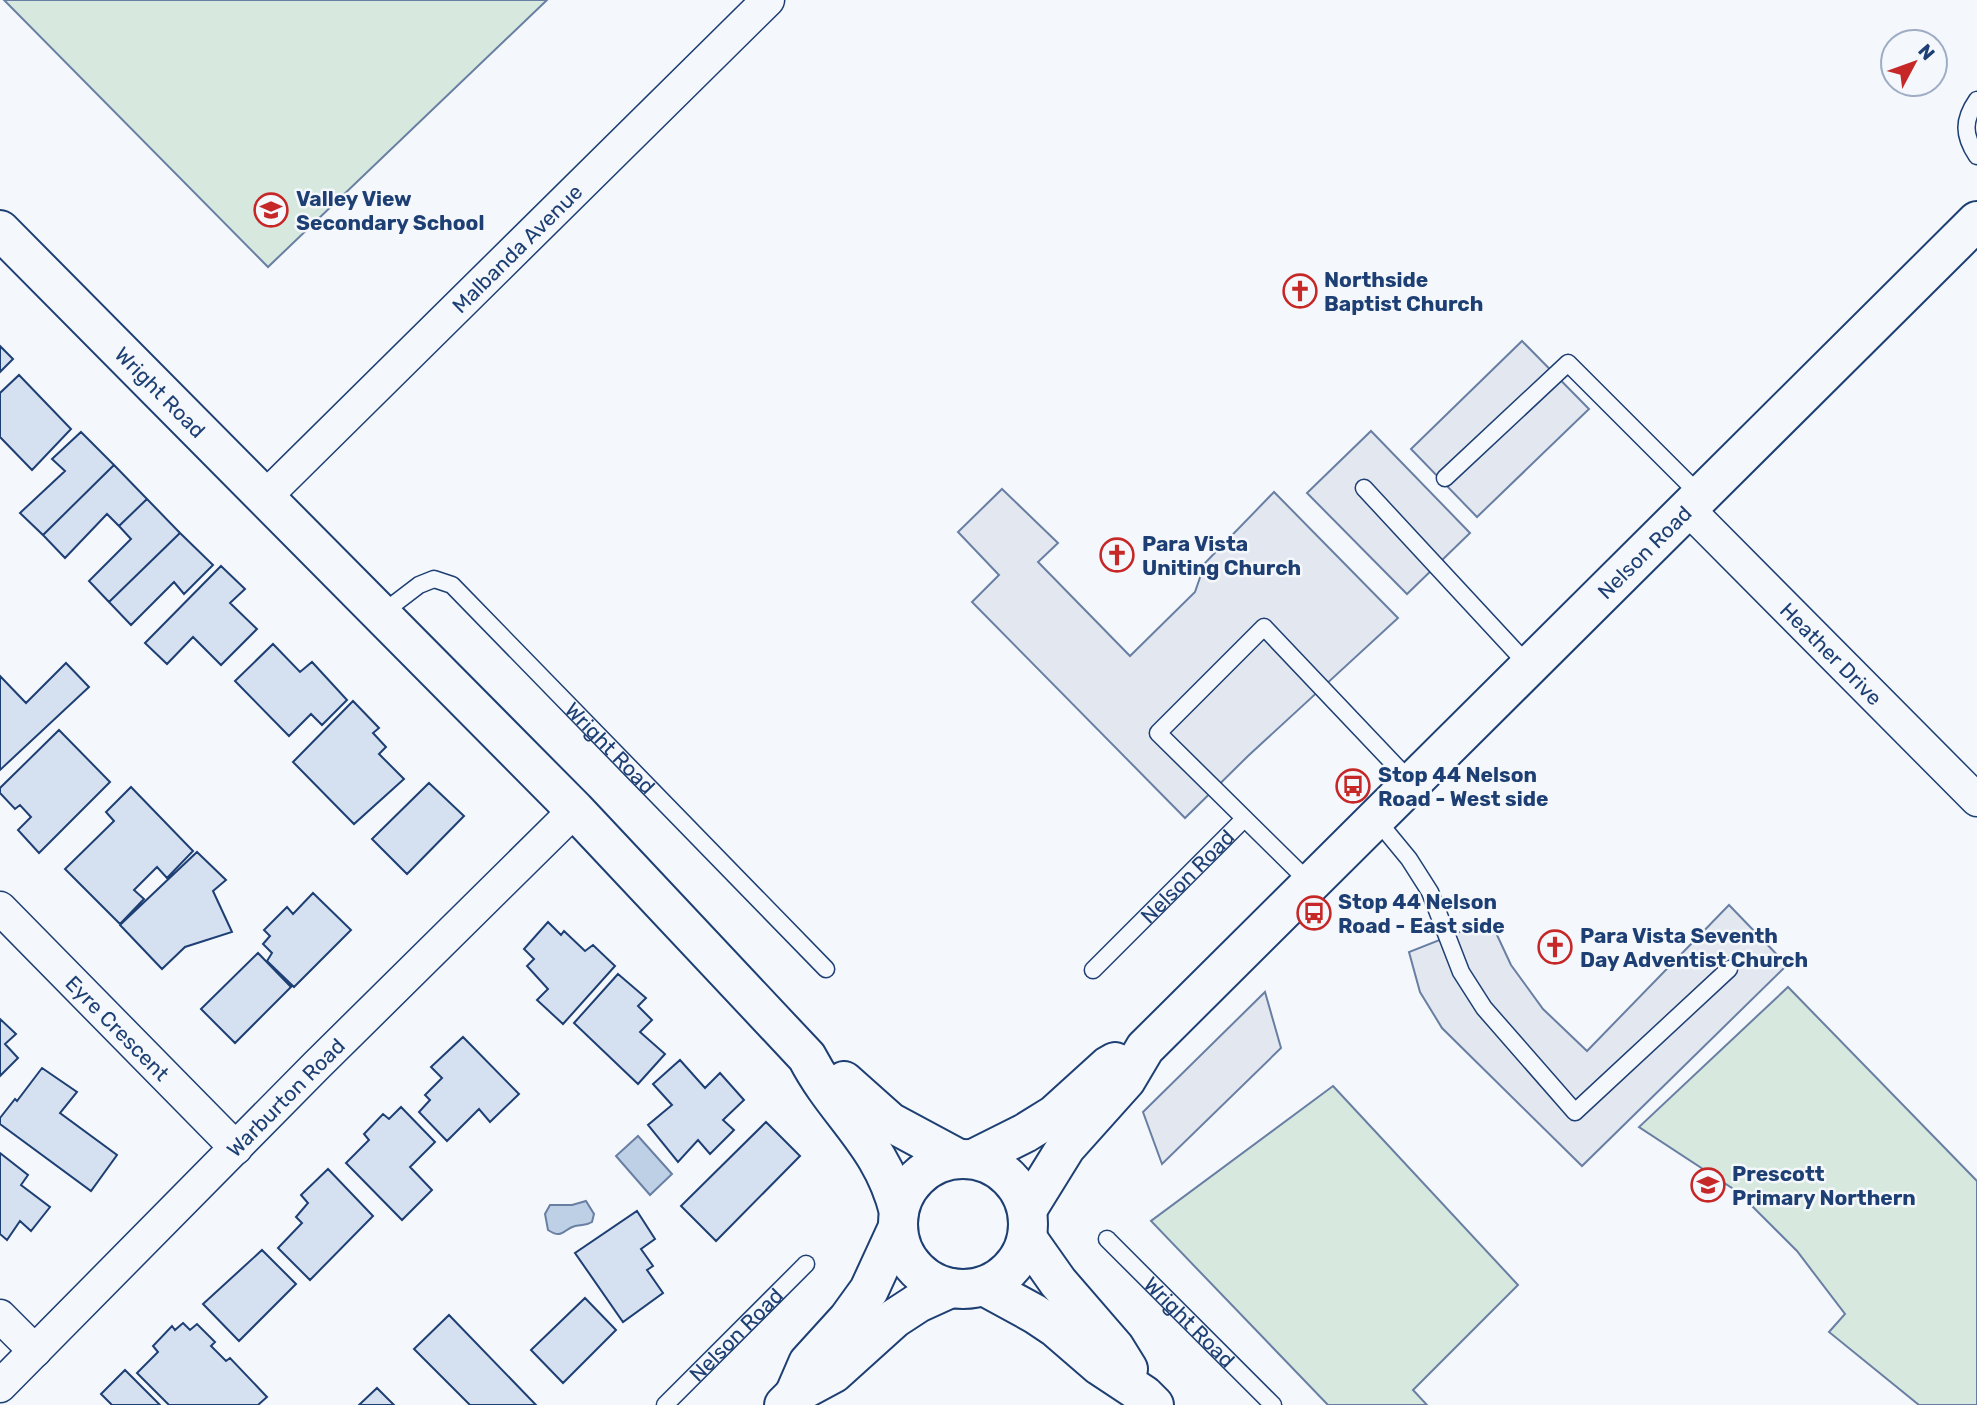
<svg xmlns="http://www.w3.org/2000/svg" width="1977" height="1405" font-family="Rubik,sans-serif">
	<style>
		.green { fill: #d7e8df; stroke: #687fa3; stroke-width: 2 }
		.parking { fill: #e3e8f0; stroke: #687fa3; stroke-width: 2 }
		.water { fill: #bed0e5; stroke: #687fa3; stroke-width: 2 }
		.building { fill: #d5e0f0; stroke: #1d3f73; stroke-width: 2 }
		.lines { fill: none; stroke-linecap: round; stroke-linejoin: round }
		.lane-casing { stroke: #1d3f73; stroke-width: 19 }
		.street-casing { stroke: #1d3f73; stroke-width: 35 }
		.secondary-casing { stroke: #1d3f73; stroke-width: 42 }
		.lane { stroke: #f4f7fb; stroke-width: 16 }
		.street { stroke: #f4f7fb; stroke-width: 32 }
		.secondary { stroke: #f4f7fb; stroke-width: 38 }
		.labels { text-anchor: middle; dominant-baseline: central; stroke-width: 5; stroke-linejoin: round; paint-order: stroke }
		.poi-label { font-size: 21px; font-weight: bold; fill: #1d3f73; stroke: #f4f7fb; text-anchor: start }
		.street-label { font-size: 21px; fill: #1d3f73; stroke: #f4f7fb }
	</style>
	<rect width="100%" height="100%" fill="#f4f7fb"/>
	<path class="green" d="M4,0H547L268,267Z
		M1788,987L1977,1181V1405H1919L1829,1332L1845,1314L1797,1251L1738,1192L1639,1127Z
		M1333,1086L1518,1285L1413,1390L1427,1405H1328L1151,1221Z"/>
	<path class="parking" d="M1522,341L1589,409L1477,517L1411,449Z
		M1371,431L1470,533L1407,594L1307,493Z
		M1002,489L1058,543L1038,562L1130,656L1195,592L1205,563L1274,492L1398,618L1248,756L1185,818L972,602L999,575L958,532Z
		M1729,905L1787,965L1582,1166L1442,1028L1420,992L1409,952L1490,920L1511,965L1543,1009L1587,1051Z
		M1265,992L1281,1048L1162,1164L1143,1112Z"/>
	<path class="water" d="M638,1136L672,1174L650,1195L616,1156Z
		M586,1201L594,1214L592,1222C586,1226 582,1224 575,1226C563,1229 563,1240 548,1230L545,1214L550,1205H572Z"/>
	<path class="building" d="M0,346L13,359L0,372Z
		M19,375L71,429L32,470L0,437V393Z
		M81,432L114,465L43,535L20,513L65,471L52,459Z
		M114,465L147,499L119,526L107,514L65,558L43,535Z
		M147,499L180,533L109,602L89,581L131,539L119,526Z
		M180,533L213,565L184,594L174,582L131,625L109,602Z
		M221,566L245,589L230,603L257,629L221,665L193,637L167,664L145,643Z
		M273,644L300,672L312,662L347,700L322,725L311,714L289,736L235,681Z
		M66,663L89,687L0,770V676L26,703Z
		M353,701L379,728L373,733L386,747L379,754L404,779L354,824L293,762Z
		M59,730L110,782L39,853L18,830L31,817L20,805L15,809L0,793V788Z
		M429,783L464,816L407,874L372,839Z
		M131,787L193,851L167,878L157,867L134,890L144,899L120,924L65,869L114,821L106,812Z
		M197,852L226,880L213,891L232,932L185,947L162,969L120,925Z
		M313,893L351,930L294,987L267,961L272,953L263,944L270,936L264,930L287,907L293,914Z
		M548,922L561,935L564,931L585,951L593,945L615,966L563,1024L537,1000L548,989L527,966L534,959L524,949Z
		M258,953L291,987L235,1043L201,1009Z
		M618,974L646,998L638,1006L652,1020L640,1032L665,1054L638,1084L574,1023Z
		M0,1019L16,1034L5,1044L18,1058L0,1076Z
		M463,1037L519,1094L490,1122L479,1109L447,1141L419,1112L430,1100L425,1095L442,1078L431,1067Z
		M680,1060L705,1088L720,1073L744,1100L723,1120L734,1130L710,1154L698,1140L678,1162L648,1125L672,1105L653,1084Z
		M42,1068L77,1092L60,1113L117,1155L91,1191L0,1124V1118L15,1099L17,1101Z
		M401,1107L435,1142L410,1167L432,1190L402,1220L346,1163L369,1140L364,1134L383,1114L389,1119Z
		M766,1122L800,1156L716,1241L681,1206Z
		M0,1153L28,1175L21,1185L50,1207L31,1231L20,1221L7,1240L0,1234Z
		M328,1169L373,1216L310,1280L278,1248L302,1223L296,1217L308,1203L301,1195Z
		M637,1211L655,1239L641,1249L653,1266L647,1270L663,1293L623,1322L575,1253Z
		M262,1250L296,1284L239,1341L203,1304Z
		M585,1298L616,1330L563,1383L531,1350Z
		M449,1315L536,1405H470L414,1349Z
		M183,1323L190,1330L197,1324L215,1342L211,1346L226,1361L230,1358L267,1397L258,1405H169L137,1373L158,1352L153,1346L172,1326L175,1330Z
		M125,1370L160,1405H112L101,1394Z
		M377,1388L394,1405H359Z"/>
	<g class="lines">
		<defs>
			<g id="lane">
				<path d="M1977,100C1963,120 1963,135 1977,156"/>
				<path d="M1445,478L1568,363L1700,495"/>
				<path d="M1364,488L1529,666"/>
				<path id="s1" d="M381,614L419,585L434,579L452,585L826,969"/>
				<path d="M1376,819L1409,859L1430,892L1461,972L1484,1008L1575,1112L1729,969"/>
				<path d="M1310,883L1158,733L1264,627L1412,783"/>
				<path id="s2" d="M1093,970L1244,819"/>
				<path id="s3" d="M1107,1239L1273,1405"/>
				<path id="s4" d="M665,1405L806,1264"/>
			</g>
			<g id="street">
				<path id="s5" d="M265,497L768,0"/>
				<path id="s6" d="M1687,508L1977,800"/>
				<path id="s7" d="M0,908L236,1148"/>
				<path d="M0,1316L35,1351"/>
				<path id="s8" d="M0,1386L316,1066L575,810"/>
			</g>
			<g id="secondary">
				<path id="s9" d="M0,230L575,810L807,1057C837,1115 882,1143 899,1212"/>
				<path d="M844,1081L890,1122L957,1158"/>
				<circle cx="963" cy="1224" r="65"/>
				<path d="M973,1159L1025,1133L1054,1115L1108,1066L1115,1062"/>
				<path id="s10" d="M1027,1210L1066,1147L1126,1080L1145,1048L1977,221"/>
				<path d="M1027,1238L1058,1282L1115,1348L1128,1369"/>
				<path d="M984,1286L1035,1314L1056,1328L1100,1366L1144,1395L1154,1405"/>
				<path d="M795,1393L808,1363L848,1319L869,1290L898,1227"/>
				<path d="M784,1405L795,1394L834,1373L895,1318L918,1303L951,1288"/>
			</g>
		</defs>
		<use href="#lane" class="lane-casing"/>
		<use href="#street" class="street-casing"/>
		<use href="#secondary" class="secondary-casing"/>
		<use href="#lane" class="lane"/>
		<use href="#street" class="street"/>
		<use href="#secondary" class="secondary"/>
	</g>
	<defs>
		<symbol id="school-ring" viewBox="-11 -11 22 22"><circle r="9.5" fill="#f4f7fb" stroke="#c62828" stroke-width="1.5"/><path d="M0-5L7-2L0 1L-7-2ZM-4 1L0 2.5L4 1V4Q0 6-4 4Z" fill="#c62828"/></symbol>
		<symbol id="church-ring" viewBox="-11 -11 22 22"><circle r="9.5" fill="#f4f7fb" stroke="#c62828" stroke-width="1.5"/><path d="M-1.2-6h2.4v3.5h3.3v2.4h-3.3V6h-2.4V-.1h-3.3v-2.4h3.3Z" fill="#c62828"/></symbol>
		<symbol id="bus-ring" viewBox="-11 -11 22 22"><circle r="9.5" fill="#f4f7fb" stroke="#c62828" stroke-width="1.5"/><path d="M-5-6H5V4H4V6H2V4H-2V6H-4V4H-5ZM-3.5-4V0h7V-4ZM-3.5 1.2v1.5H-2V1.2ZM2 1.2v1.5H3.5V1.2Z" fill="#c62828"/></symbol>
	</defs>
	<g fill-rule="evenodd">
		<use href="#school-ring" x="252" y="191" width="38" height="38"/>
		<use href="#church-ring" x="1281" y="272" width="38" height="38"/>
		<use href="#church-ring" x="1098" y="536" width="38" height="38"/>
		<use href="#bus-ring" x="1334" y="767" width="38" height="38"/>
		<use href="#bus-ring" x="1295" y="894" width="38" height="38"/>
		<use href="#church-ring" x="1536" y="928" width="38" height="38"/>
		<use href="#school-ring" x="1689" y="1166" width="38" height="38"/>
	</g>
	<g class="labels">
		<g class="poi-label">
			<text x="296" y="198">Valley View<tspan x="296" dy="24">Secondary School</tspan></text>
			<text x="1324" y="279">Northside<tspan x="1324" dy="24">Baptist Church</tspan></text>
			<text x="1142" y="543">Para Vista<tspan x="1142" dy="24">Uniting Church</tspan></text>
			<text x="1378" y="774">Stop 44 Nelson<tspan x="1378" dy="24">Road - West side</tspan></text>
			<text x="1338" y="901">Stop 44 Nelson<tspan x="1338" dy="24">Road - East side</tspan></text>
			<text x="1580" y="935">Para Vista Seventh<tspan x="1580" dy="24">Day Adventist Church</tspan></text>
			<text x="1732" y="1173">Prescott<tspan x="1732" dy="24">Primary Northern</tspan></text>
		</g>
		<g class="street-label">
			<text stroke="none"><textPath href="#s5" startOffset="354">Malbanda Avenue</textPath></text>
			<text stroke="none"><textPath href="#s9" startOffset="228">Wright Road</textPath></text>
			<text stroke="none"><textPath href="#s10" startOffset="905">Nelson Road</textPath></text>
			<text stroke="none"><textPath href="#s6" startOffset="205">Heather Drive</textPath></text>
			<text stroke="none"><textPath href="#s1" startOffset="310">Wright Road</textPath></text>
			<text stroke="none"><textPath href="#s2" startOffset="133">Nelson Road</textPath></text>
			<text stroke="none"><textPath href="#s7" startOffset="168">Eyre Crescent</textPath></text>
			<text stroke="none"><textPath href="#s8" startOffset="406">Warburton Road</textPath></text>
			<text stroke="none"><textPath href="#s3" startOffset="117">Wright Road</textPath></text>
			<text stroke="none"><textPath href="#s4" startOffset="100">Nelson Road</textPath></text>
		</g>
	</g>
	<g transform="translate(1914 63) rotate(49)"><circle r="33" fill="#f4f7fb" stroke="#9eadc5" stroke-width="2"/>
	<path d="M0-5L12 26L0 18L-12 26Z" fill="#c62828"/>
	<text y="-10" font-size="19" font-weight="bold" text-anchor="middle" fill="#1d3f73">N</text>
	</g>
</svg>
